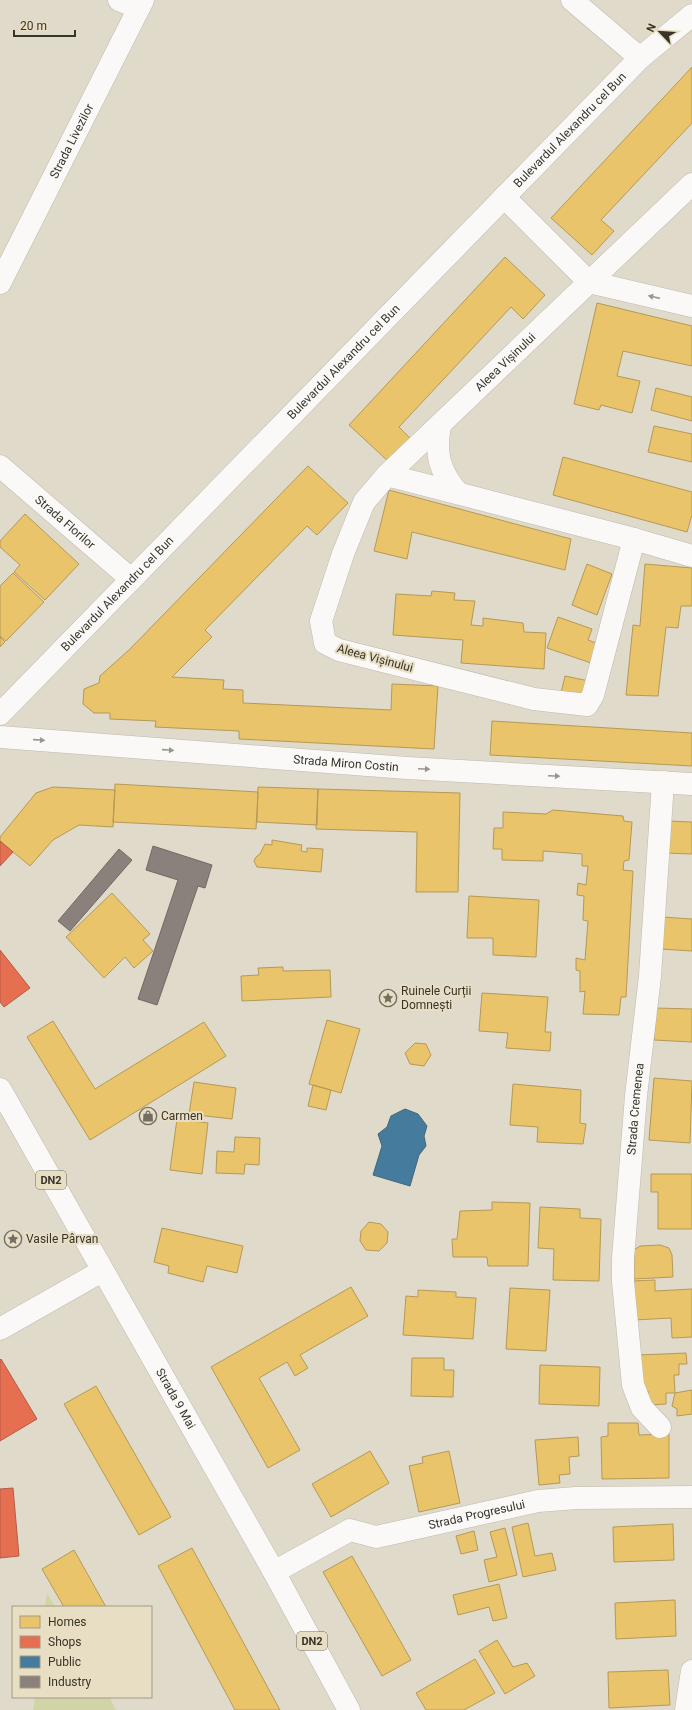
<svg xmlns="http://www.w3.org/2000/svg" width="692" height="1710" font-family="Roboto,sans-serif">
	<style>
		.green { fill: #d0d4a6 }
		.homes { fill: #e9c46a; stroke: #b49957 }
		.shops { fill: #e76f51; stroke: #b25d45 }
		.public { fill: #457b9d; stroke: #41667a }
		.industry { fill: #8a817c; stroke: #716a63 }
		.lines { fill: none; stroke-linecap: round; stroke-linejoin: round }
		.minor-casing { stroke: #beb9ae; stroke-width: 23 }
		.tertiary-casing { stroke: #beb9ae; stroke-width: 23 }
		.secondary-casing { stroke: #beb9ae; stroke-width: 23 }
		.primary-casing { stroke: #beb9ae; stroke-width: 23 }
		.minor { stroke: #faf9f7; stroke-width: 22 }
		.tertiary { stroke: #faf9f7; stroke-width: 22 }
		.secondary { stroke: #faf9f7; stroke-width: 22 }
		.primary { stroke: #faf9f7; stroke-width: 22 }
		.oneway { fill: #999690 }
		.labels { text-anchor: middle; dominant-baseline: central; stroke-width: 4; stroke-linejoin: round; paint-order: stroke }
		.shield { fill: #e8dec3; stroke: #6d6758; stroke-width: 1 }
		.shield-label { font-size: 11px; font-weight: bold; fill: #38342a }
		.street-label { font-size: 12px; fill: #38342a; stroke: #e8dec3 }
		.poi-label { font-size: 12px; fill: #38342a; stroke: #e8dec3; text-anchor: start }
	</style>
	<rect width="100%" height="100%" fill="#e0dacb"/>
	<path class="green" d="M47,1593L55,1607H45Z
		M35,1697H109L116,1710H33Z"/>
	<path class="homes" d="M692,67V123L601,220L614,231L592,255L551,218Z
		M505,257L545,295L523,319L511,307L399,427L411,439L389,462L349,425Z
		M597,303L692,326V366L623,351L617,376L640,381L632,413L601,405L599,410L574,404Z
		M656,388L692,397V421L651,410Z
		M654,426L692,434V462L648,452Z
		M563,457L692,492V515L687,532L553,495Z
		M308,466L348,503L317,535L307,526L205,630L212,637L172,677L224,680L223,689L243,690V703L391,710L392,684L438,686L434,749L239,739V731L155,727L156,721L110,719V713H94L83,704L84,689L99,683L100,676L130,649Z
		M389,490L571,539L565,570L412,532L407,559L374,551Z
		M25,514L79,564L45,600L14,572L20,565L0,547V541Z
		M587,564L612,574L597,615L572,605Z
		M645,564L692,568V606H681L678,628L666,627L658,696L626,695L633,625L640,626Z
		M13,573L44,602L6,641L0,636V586Z
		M432,591L455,593L454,600L475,601L471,625L483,626V618L523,623L524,632L546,633L544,669L461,663L463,640L393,635L396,594L431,596Z
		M558,617L592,629L588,640L604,646L597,665L547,648Z
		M0,637L5,642L0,647Z
		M565,676L589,681L586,699L561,693Z
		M492,721L692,733V766L490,755Z
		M115,784L258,792L256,829L113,822Z
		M53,787L115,790L113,827L79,825L53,840L30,866L0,841V837L36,793Z
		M258,787L318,789L317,825L257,822Z
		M318,789L460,793L458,892H416L417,832L316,829Z
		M553,810L623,816L624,821L632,822L629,860L624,861L623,870L633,871L626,997H621L619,1015L583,1014L585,991L580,992V971L576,970V958L585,960L588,921L583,920L584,896L577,895L578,883L586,885L588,866H582V854L543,851V861L502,860V849H493L494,828H503V812L546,814Z
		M667,821L692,822V854L665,853Z
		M272,840L302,845L301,851L307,852V848L323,849L321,872L257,867L254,861L256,857L260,854L265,844L272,845Z
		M112,893L150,934L143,940L153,951L134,968L125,957L104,978L66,937Z
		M469,896L539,900L536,957L493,955V938H467Z
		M662,917L692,919V951L660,949Z
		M283,967V971L330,970L331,997L242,1001L241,976L259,975L258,968Z
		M482,993L548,997L545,1032H551L550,1051L506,1048L508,1033L479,1031Z
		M656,1008L692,1009V1042L654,1040Z
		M327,1020L360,1029L341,1093L309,1084Z
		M53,1021L95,1089L204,1022L226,1056L90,1140L27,1037Z
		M415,1043L426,1044L431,1055L424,1066L410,1064L405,1053Z
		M654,1078L692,1081L690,1143L649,1140Z
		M194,1082L236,1088L232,1119L189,1114Z
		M513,1084L581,1090L580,1123L586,1124L583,1144L537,1142L538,1127L510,1125Z
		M313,1085L331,1090L326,1110L308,1106Z
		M177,1119L208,1123L202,1174L170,1170Z
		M235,1137L260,1138L259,1165L245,1164L244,1174L216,1173L217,1151L234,1152Z
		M651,1174H692V1229H658V1192H651Z
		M492,1202L530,1203L528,1266H488L487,1257H453L452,1239H457L460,1211L492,1210Z
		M540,1207L580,1209V1218L601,1219L599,1281L553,1280L554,1249L538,1248Z
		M369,1222L381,1224L388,1232L387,1243L379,1251L366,1250L360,1241L361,1231Z
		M162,1228L243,1246L237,1273L207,1266L203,1282L168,1273L169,1266L154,1262Z
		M660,1245L669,1248L672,1255L673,1277L634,1279V1250L640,1246Z
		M655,1280V1291L692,1289V1337L672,1338L671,1318L634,1320L632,1281Z
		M351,1287L368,1316L300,1355L308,1368L295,1376L287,1362L259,1378L300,1450L268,1468L211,1367Z
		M510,1288L550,1290L546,1351L506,1349Z
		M418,1290L456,1292V1297L476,1298L473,1339L403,1335L406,1296L418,1297Z
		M686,1353L687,1364H679V1375H674L675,1393H666V1404L649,1405L648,1391H640L639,1355Z
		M412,1358H444V1370H454L453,1397L411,1396Z
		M540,1365L600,1367L599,1406L539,1404Z
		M96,1386L171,1517L139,1535L64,1404Z
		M692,1390V1414L677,1416V1409L672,1406L675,1393Z
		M608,1423H638L639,1435L669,1434V1478L602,1479L601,1437L608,1436Z
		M578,1437L579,1456L569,1457L570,1474L559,1475L560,1483L539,1485L535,1440Z
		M370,1451L389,1483L331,1517L312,1484Z
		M449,1451L460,1503L419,1512L409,1466L423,1463L422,1457Z
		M528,1523L535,1556L552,1553L556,1570L523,1577L512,1527Z
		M673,1524L674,1560L614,1562L613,1527Z
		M505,1528L517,1575L489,1582L484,1560L497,1557L490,1532Z
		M474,1531L478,1550L461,1554L456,1536Z
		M192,1548L280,1710H235L158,1566Z
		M74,1550L106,1607H64L42,1569Z
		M352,1556L411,1660L382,1676L323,1572Z
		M499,1584L507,1618L493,1621L489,1607L458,1615L453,1595Z
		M675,1600L676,1636L616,1639L615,1603Z
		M497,1640L513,1667L527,1663L535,1676L505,1694L479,1651Z
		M475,1659L495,1693L464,1710H426L416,1693Z
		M668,1670L670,1705L609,1708L608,1672Z"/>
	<path class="shops" d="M0,841L13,852L0,866Z
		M0,950L30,988L4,1007L0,1002Z
		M1,1359L37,1419L0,1441V1360Z
		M13,1488L19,1556L0,1558V1489Z"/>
	<path class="public" d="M405,1109L418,1114L427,1126L424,1136L426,1146L419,1155L410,1186L373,1175L382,1146L378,1134L387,1127L391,1116Z"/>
	<path class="industry" d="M153,846L212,865L205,888L198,886L157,1005L138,999L178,880L146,870Z
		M119,849L132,860L70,931L58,921Z"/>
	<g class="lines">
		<defs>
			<g id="minor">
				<path d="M119,0L139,8"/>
				<path d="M572,0L640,58"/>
				<path d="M504,197L589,282L692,306"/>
				<path id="s1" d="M0,283L143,0"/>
				<path d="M440,425C435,454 439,471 458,493"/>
				<path id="s2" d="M0,466L131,579"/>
				<path d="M387,475L634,539L692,556"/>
				<path id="s3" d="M634,539L593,695L587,705L534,699L339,650L325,643L321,621L343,554L364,502L387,475L692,184"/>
				<path d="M0,1329L102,1271"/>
				<path id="s4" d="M660,1427L642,1408L633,1385L623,1282V1258L636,1096L650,976L663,782"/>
				<path id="s5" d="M274,1572L350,1530L376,1537L538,1501L576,1498L692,1497"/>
				<path d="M686,1710L692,1671"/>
			</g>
			<g id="tertiary">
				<path id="s6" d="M0,737L407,768L692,784"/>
			</g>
			<g id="secondary">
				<path id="s7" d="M0,714L640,58L692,15"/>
			</g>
			<g id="primary">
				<path id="s8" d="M0,1089L274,1572L349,1710"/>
			</g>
		</defs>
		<use href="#minor" class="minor-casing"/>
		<use href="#tertiary" class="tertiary-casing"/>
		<use href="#secondary" class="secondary-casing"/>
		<use href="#primary" class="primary-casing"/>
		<use href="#minor" class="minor"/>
		<use href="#tertiary" class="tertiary"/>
		<use href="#secondary" class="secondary"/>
		<use href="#primary" class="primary"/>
	</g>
	<defs><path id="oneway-solid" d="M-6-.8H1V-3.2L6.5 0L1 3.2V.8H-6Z"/></defs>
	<g class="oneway">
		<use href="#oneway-solid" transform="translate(654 297) rotate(-167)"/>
		<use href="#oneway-solid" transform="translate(39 740) rotate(4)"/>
		<use href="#oneway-solid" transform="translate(168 750) rotate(4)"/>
		<use href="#oneway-solid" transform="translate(424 769) rotate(3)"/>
		<use href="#oneway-solid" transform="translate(554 776) rotate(3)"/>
	</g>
	<defs>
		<symbol id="sight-ring" viewBox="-11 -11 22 22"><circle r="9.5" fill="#e8dec3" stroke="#736e62" stroke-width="1.5"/><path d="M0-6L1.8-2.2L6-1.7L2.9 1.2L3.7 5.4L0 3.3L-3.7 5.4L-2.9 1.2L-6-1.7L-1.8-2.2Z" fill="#736e62"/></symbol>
		<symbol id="shop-ring" viewBox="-11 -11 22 22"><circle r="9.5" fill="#e8dec3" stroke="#736e62" stroke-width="1.5"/><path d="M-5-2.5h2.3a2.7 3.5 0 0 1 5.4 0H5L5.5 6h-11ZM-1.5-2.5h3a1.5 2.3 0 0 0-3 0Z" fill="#736e62"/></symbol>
	</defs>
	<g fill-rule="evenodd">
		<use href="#sight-ring" x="378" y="988" width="20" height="20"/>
		<use href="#shop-ring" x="138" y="1106" width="20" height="20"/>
		<use href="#sight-ring" x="3" y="1229" width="20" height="20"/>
	</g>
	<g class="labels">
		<g class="shield">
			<rect x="36" y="1171" width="30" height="18" rx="3"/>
			<rect x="297" y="1632" width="30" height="18" rx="3"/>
		</g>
		<g class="shield-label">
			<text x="51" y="1180">DN2</text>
			<text x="312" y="1641">DN2</text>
		</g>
		<g class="street-label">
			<text stroke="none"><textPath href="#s7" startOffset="816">Bulevardul Alexandru cel Bun</textPath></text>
			<text stroke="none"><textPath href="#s1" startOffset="159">Strada Livezilor</textPath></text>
			<text stroke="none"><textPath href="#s7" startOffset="492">Bulevardul Alexandru cel Bun</textPath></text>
			<text stroke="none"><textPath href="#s3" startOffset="791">Aleea Vișinului</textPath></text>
			<text stroke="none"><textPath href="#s2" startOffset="86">Strada Florilor</textPath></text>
			<text stroke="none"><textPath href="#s7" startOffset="168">Bulevardul Alexandru cel Bun</textPath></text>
			<text transform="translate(375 658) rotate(15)">Aleea Vișinului</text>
			<text stroke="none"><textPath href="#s6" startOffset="347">Strada Miron Costin</textPath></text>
			<text stroke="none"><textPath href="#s4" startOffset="328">Strada Cremenea</textPath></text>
			<text stroke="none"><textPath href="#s8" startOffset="356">Strada 9 Mai</textPath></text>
			<text stroke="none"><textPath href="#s5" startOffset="217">Strada Progresului</textPath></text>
		</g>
		<g class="poi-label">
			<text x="401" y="991">Ruinele Curții<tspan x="401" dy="14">Domnești</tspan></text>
			<text x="161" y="1116">Carmen</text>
			<text x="26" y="1239">Vasile Pârvan</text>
		</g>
	</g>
	<rect x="12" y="1606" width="140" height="92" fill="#e8dec3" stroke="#a29a86"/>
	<rect x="20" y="1616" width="20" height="12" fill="#e9c46a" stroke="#a29a86"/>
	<text x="48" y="1626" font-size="12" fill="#38342a">Homes</text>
	<rect x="20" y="1636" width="20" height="12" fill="#e76f51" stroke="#a29a86"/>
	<text x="48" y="1646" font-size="12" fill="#38342a">Shops</text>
	<rect x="20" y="1656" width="20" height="12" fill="#457b9d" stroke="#a29a86"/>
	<text x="48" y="1666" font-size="12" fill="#38342a">Public</text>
	<rect x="20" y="1676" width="20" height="12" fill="#8a817c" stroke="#a29a86"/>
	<text x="48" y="1686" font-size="12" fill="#38342a">Industry</text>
	<g transform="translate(660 32) rotate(295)" stroke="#e8dec3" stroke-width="3" paint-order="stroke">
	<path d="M0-3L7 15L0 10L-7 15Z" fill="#38342a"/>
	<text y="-6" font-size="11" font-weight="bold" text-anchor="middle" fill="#38342a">N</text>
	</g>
	<path d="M14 30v6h61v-6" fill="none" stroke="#38342a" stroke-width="2"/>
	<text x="20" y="30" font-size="12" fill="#38342a" stroke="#e8dec3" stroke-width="3" paint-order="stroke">20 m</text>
</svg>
